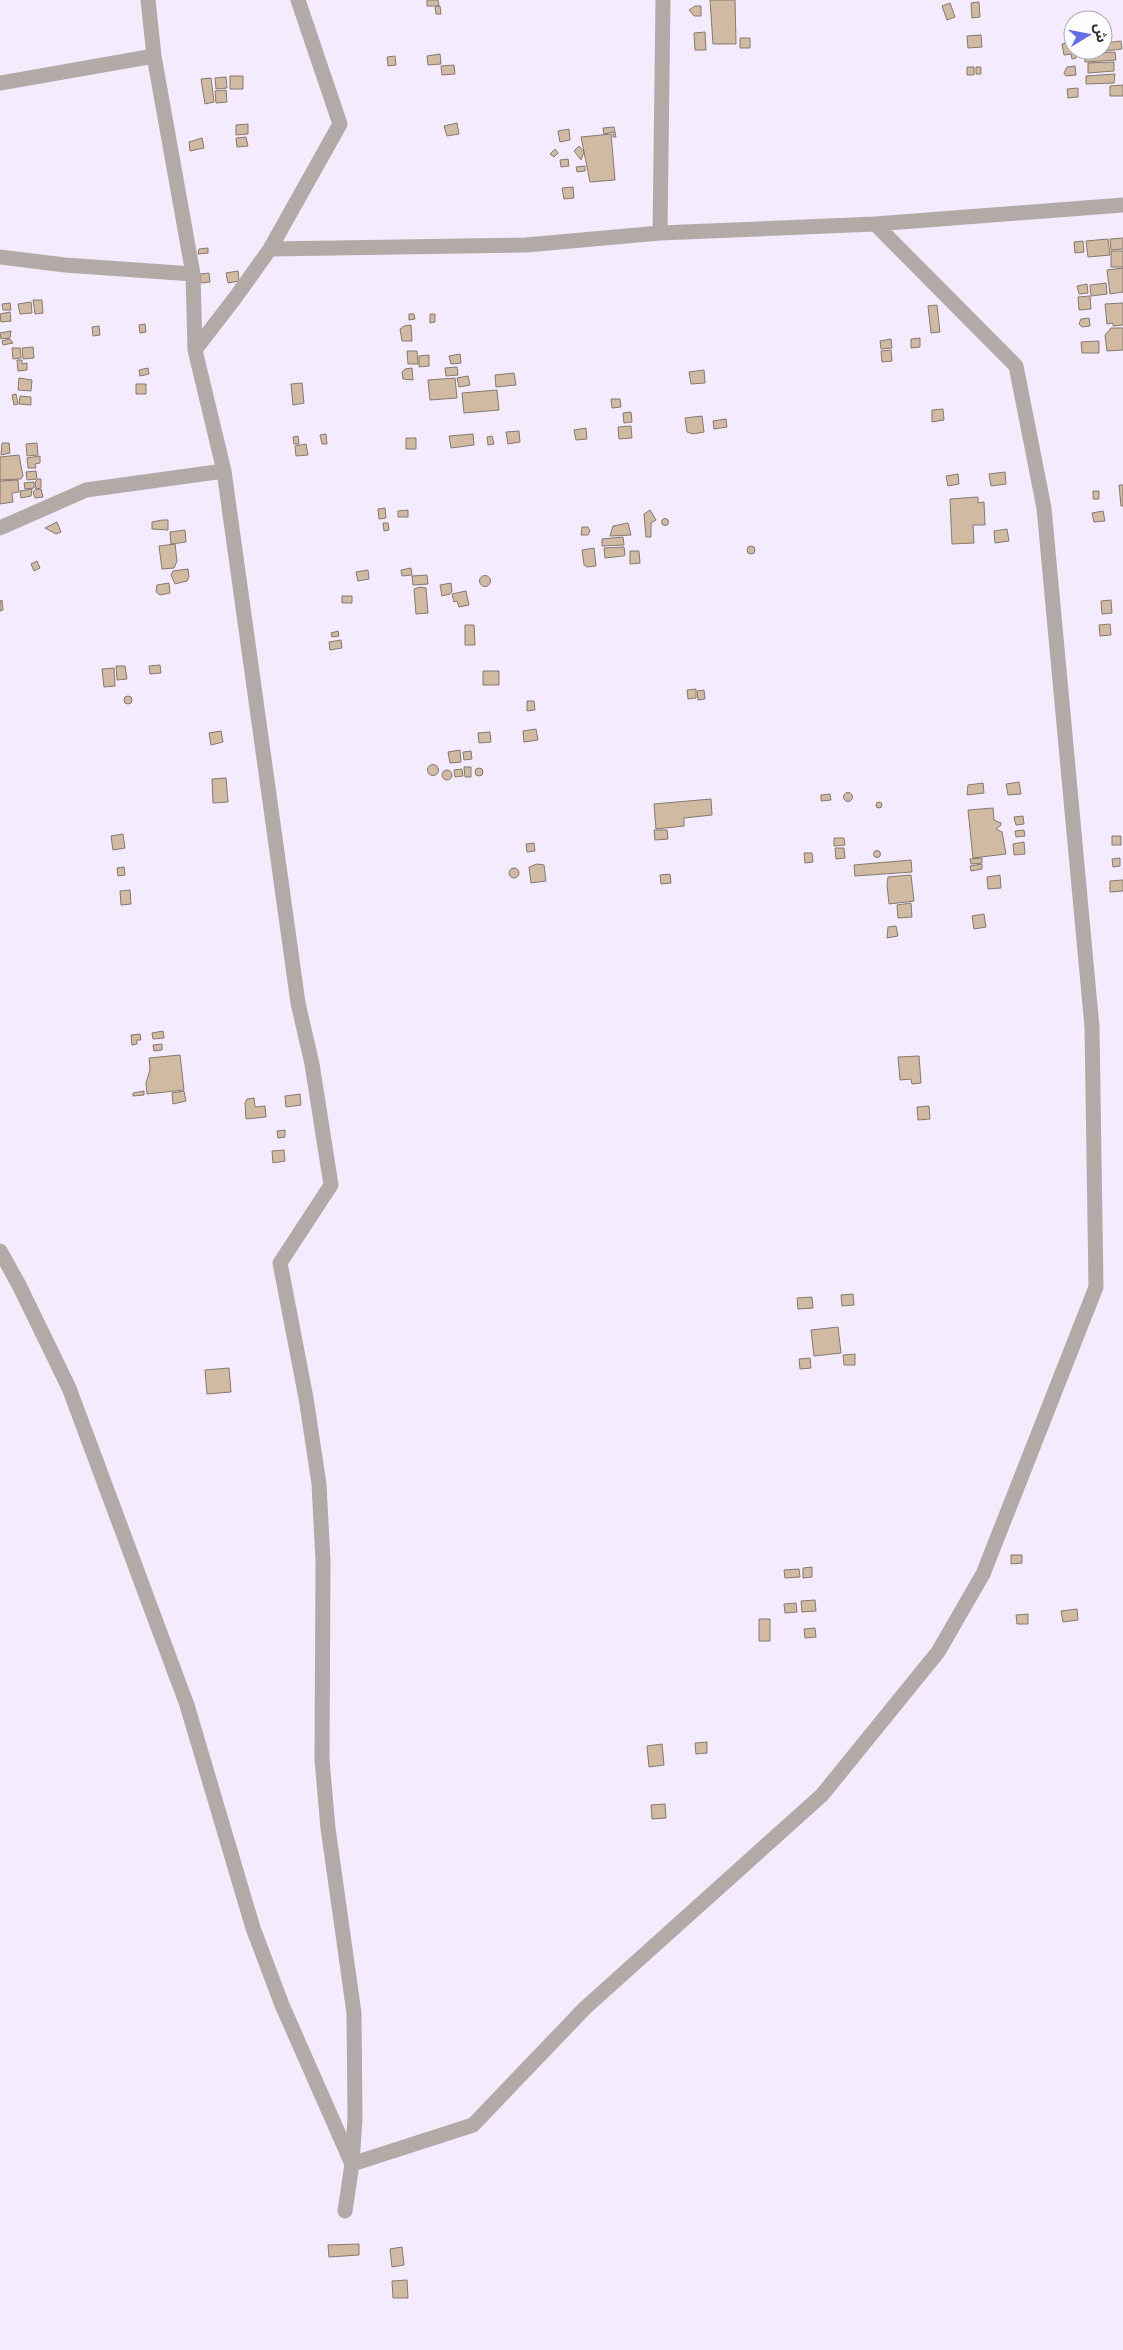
<svg xmlns="http://www.w3.org/2000/svg" width="1123" height="2350" font-family="Mulish,'Noto Sans Arabic',sans-serif">
	<style>
		.building { fill: #d0bba2; stroke: #85796c }
		.lines { fill: none; stroke-linecap: round; stroke-linejoin: round }
		.street { stroke: #b3aaa7; stroke-width: 15 }
	</style>
	<rect width="100%" height="100%" fill="#f4ecfe"/>
	<path class="building" d="M427,0H438L439,6H427Z
		M710,0H735L736,44H713Z
		M979,2L980,17L972,18L971,3Z
		M950,3L955,17L947,20L942,6Z
		M440,6L441,14H436L435,7Z
		M695,6H701V16H694L689,10Z
		M705,32L706,50H695L694,33Z
		M981,35L982,47L968,48L967,36Z
		M740,38H750V48H740Z
		M1121,41L1122,49L1105,51V43Z
		M1073,42V50H1078V52L1076,53V58L1072,59L1071,54L1064,55L1062,44Z
		M1115,52L1116,60L1085,62V54Z
		M440,54L441,64L428,65L427,56Z
		M395,56L396,65L388,66L387,57Z
		M1114,62V71L1088,73V63Z
		M454,65L455,74L442,75L441,66Z
		M1075,66L1076,75L1066,76L1064,73L1067,67Z
		M967,67H974V75H967Z
		M976,67H981V74H976Z
		M1115,74L1114,83L1086,84V76Z
		M230,76H243V89H230Z
		M226,77L227,88L216,89L215,78Z
		M211,78L214,102L205,104L201,79Z
		M1123,85V96H1110V86Z
		M1078,88V97L1068,98L1067,89Z
		M226,90L227,102L216,103L215,91Z
		M457,123L459,134L447,136L444,126Z
		M248,124V134L236,135V125Z
		M614,127L616,137H613V132L604,134L603,128Z
		M569,129L570,140L560,142L558,131Z
		M611,134L615,180L590,182L581,137Z
		M246,137L248,146L237,147L236,138Z
		M202,138L204,148L190,151L189,142Z
		M579,146L584,152L581,160L574,151Z
		M555,149L558,153L554,157L550,154Z
		M568,159L569,166L561,167L560,160Z
		M585,166V171L577,172L576,167Z
		M573,187L574,198L564,199L562,188Z
		M1123,238V249L1111,250L1110,239Z
		M1108,239L1110,255L1088,257L1086,241Z
		M1083,241L1084,252L1075,253L1074,242Z
		M208,248V253L198,254L199,249Z
		M1111,251H1123V267H1111Z
		M1123,268V292L1110,294L1107,270Z
		M238,271L239,281L228,283L226,273Z
		M209,273L210,282L201,283L200,274Z
		M1106,283L1107,294L1091,296L1090,285Z
		M1087,284L1088,293L1079,294L1077,286Z
		M1090,296L1091,309L1079,310L1078,297Z
		M33,300H42L43,313L35,314Z
		M31,302L32,313L20,314L18,304Z
		M10,303L11,310H3L2,304Z
		M1123,303V325L1113,326V323L1107,324L1105,304Z
		M937,305L940,332L931,333L928,306Z
		M10,312L11,321L1,322L0,314Z
		M409,314H414L415,319L409,320Z
		M430,314H435V322L430,323Z
		M1089,318L1090,326L1082,327L1079,324L1081,319Z
		M145,324L146,332L140,333L139,325Z
		M411,325L412,341H402L400,329L404,326Z
		M99,326L100,335L93,336L92,327Z
		M1111,328H1123V350L1107,351L1105,335Z
		M11,331L10,338L1,339L0,333Z
		M920,338V347L911,348V339Z
		M10,339L13,343L3,345L2,341Z
		M891,339L892,348L881,349L880,341Z
		M1099,341V353H1082L1081,342Z
		M33,347L34,358L23,359L22,348Z
		M12,348H20L21,358L13,359Z
		M891,350L892,361L882,362L881,351Z
		M407,351H417L418,364H408Z
		M460,354L461,363L451,364L449,356Z
		M429,355V366L419,367V356Z
		M17,360H22V364L27,363V370L18,371Z
		M457,367L458,375L446,376L445,368Z
		M148,368L149,374L140,376L139,370Z
		M412,368L413,380L403,379L402,372L405,369Z
		M704,370L705,383L691,384L689,372Z
		M514,373L516,385L496,387L495,375Z
		M468,376L470,385L459,387L457,378Z
		M19,378L32,380L31,391L18,390Z
		M455,378L457,398L430,400L428,380Z
		M302,383L304,403L293,405L291,384Z
		M136,384H146V394H136Z
		M497,390L499,410L464,413L462,393Z
		M16,394L18,404L14,405L12,395Z
		M20,396L31,397V405L19,404Z
		M611,399H620L621,407L612,408Z
		M943,409L944,420L932,422V410Z
		M631,412L632,422L624,423L623,413Z
		M702,416L704,432L693,434L687,432L685,418Z
		M726,419L727,427L714,429L713,421Z
		M631,426L632,438L619,439L618,427Z
		M586,428L587,439L576,440L574,430Z
		M519,431L520,442L508,444L506,432Z
		M326,434L327,444H322L320,435Z
		M473,434L474,445L451,448L449,436Z
		M298,436L299,444H294L293,437Z
		M492,436L494,444L488,445L487,437Z
		M406,438H416V449H406Z
		M2,443H9L10,453L1,455Z
		M37,443L38,455L27,456L26,444Z
		M306,444L308,455L296,456L295,446Z
		M19,455L23,476L21,479L0,480V457Z
		M40,456V463L35,464L36,468H28L27,458Z
		M36,471L37,479L27,480L26,472Z
		M1005,472L1006,484L991,486L989,474Z
		M958,474L959,484L948,486L946,476Z
		M38,479H41V488L36,489L35,482Z
		M18,480L19,492L12,493L13,502L0,504V481Z
		M34,482V488L25,489L24,483Z
		M1119,485H1123V506H1121Z
		M32,489L31,496L21,498L20,491Z
		M36,489H41L43,497L35,498L33,492Z
		M1093,491H1099V499H1093Z
		M978,497V503L984,502L985,525H973L974,543L952,544L950,499Z
		M385,508L386,518L379,519L378,509Z
		M408,510V517H398V511Z
		M650,510L656,520L651,523V537H646L644,514Z
		M1103,511L1105,521L1094,522L1092,513Z
		M661.5 522a3.5 3.5 0 1 1 7 0a3.5 3.5 0 1 1-7 0Z
		M162,520H168V530L152,529V522Z
		M57,522L61,532L56,534L45,528Z
		M383,523H388L389,530L384,531Z
		M628,523L631,535L610,536L613,526Z
		M582,527H588L590,531L588,535H581Z
		M1007,529L1009,541L995,543L994,531Z
		M185,530L186,542L171,544L170,532Z
		M623,537L624,545L602,546V539Z
		M175,544L177,561L174,568L162,569L159,546Z
		M747 550a4 4 0 1 1 8 0a4 4 0 1 1-8 0Z
		M624,547L625,555L623,556L605,558L604,548Z
		M594,548L596,566L587,567L584,565L582,550Z
		M630,551H639L640,563L630,564Z
		M37,561L40,568L34,571L31,564Z
		M411,568L412,575L402,576L401,570Z
		M188,569L189,577L187,581L175,584L171,575L173,571Z
		M368,570L369,579L358,581L356,572Z
		M427,575L428,584L413,585L412,576Z
		M479.5 581a5.5 5.5 0 1 1 11 0a5.5 5.5 0 1 1-11 0Z
		M169,583L170,593L160,595L156,592L157,585Z
		M451,583L452,591L450,594L442,596L440,585Z
		M420,587L426,588L428,613L416,614L414,589Z
		M466,591L469,605L459,607L457,601L454,602L452,594Z
		M342,596H352V603H342Z
		M2,600L3,610L0,611V601Z
		M1111,600L1112,613L1102,614L1101,601Z
		M1110,624L1111,635L1100,636L1099,625Z
		M465,625H474L475,645H465Z
		M338,631L339,636L332,637L331,633Z
		M341,640L342,648L330,650L329,642Z
		M160,665L161,673L150,674L149,666Z
		M116,666H125L127,679L117,680Z
		M114,668L115,686L104,687L102,669Z
		M483,671H499V685H483Z
		M696,689V698L688,699L687,690Z
		M704,690L705,699L698,700L697,691Z
		M124 700a4 4 0 1 1 8 0a4 4 0 1 1-8 0Z
		M527,701H534L535,710L527,711Z
		M536,729L538,740L524,742L523,731Z
		M221,731L223,742L211,745L209,733Z
		M490,732L491,742L479,743L478,733Z
		M460,750L461,762L450,763L448,752Z
		M471,751L472,759L464,760L463,752Z
		M427.5 770a5.5 5.5 0 1 1 11 0a5.5 5.5 0 1 1-11 0Z
		M464,767H471V777H465Z
		M475 772a4 4 0 1 1 8 0a4 4 0 1 1-8 0Z
		M462,769L463,776L455,777L454,770Z
		M442 775a5 5 0 1 1 10 0a5 5 0 1 1-10 0Z
		M226,778L228,802L213,803L212,779Z
		M1019,782L1021,794L1008,795L1006,784Z
		M983,783L984,793L967,795L968,785Z
		M843.5 797a4.5 4.5 0 1 1 9 0a4.5 4.5 0 1 1-9 0Z
		M830,794L831,800L821,801V795Z
		M711,799L712,815L684,818V826L656,829L654,804Z
		M876 805a3 3 0 1 1 6 0a3 3 0 1 1-6 0Z
		M993,808L994,820L1001,823V825L996,829L1002,832L1006,854L973,858L968,810Z
		M1023,816L1024,824L1016,825L1014,817Z
		M654,830H667L668,839L655,840Z
		M1024,830L1025,836L1016,837L1015,831Z
		M123,834L125,848L113,850L111,836Z
		M1112,836H1121V845H1112Z
		M834,838H844L845,845L834,846Z
		M1024,842L1025,854L1014,855L1013,844Z
		M534,843L535,851L527,852L526,844Z
		M835,848H844L845,858L836,859Z
		M873.5 854a3.5 3.5 0 1 1 7 0a3.5 3.5 0 1 1-7 0Z
		M804,853H812L813,862L805,863Z
		M982,858V863L971,864L970,859Z
		M1120,858V866L1113,867L1112,859Z
		M911,860L912,872L855,876L854,865Z
		M537,864L544,865L546,881L531,883L529,867Z
		M982,864V869L971,871L970,866Z
		M124,867L125,875L118,876L117,868Z
		M509 873a5 5 0 1 1 10 0a5 5 0 1 1-10 0Z
		M670,874L671,883L661,884L660,875Z
		M911,875L914,901L889,904L887,885L888,877Z
		M1000,875L1001,888L988,889L987,877Z
		M1123,880V891L1110,892V881Z
		M130,890L131,904L121,905L120,891Z
		M911,903L912,917L898,918L897,905Z
		M984,914L986,927L974,929L972,916Z
		M896,926L898,936L887,938L888,927Z
		M163,1031L164,1038L153,1039L152,1033Z
		M140,1034L141,1040H137V1044L132,1045L131,1035Z
		M162,1044V1050L154,1051L153,1045Z
		M180,1055L184,1090L147,1094L146,1083L150,1070L149,1058Z
		M919,1056L921,1083L912,1084L911,1079L900,1080L898,1057Z
		M144,1091V1095L133,1096V1093Z
		M184,1091L186,1101L173,1104L172,1093Z
		M300,1094L301,1105L286,1107L285,1096Z
		M254,1098L255,1107L265,1106L266,1117L246,1119L245,1103L247,1099Z
		M929,1106L930,1119L918,1120L917,1107Z
		M285,1130V1137L278,1138L277,1131Z
		M284,1150L285,1161L273,1163L272,1151Z
		M853,1294L854,1305L842,1306L841,1295Z
		M812,1297L813,1308L798,1309L797,1298Z
		M838,1327L841,1353L814,1356L811,1330Z
		M855,1354V1365H844L843,1355Z
		M810,1358L811,1368L800,1369L799,1359Z
		M229,1368L231,1392L207,1394L205,1370Z
		M1011,1555H1022V1563L1011,1564Z
		M812,1567V1577L803,1578V1568Z
		M799,1569L800,1577L785,1578L784,1570Z
		M815,1600L816,1611L802,1612L801,1601Z
		M796,1603L797,1612L785,1613L784,1604Z
		M1077,1609L1078,1620L1063,1622L1061,1611Z
		M1028,1614V1624H1017L1016,1615Z
		M759,1619H770V1641H759Z
		M815,1628L816,1637L805,1638L804,1629Z
		M707,1742V1753L696,1754L695,1743Z
		M662,1744L664,1765L649,1767L647,1746Z
		M665,1804L666,1818L652,1819L651,1805Z
		M359,2244V2255L329,2257L328,2245Z
		M402,2247L404,2265L392,2267L390,2249Z
		M407,2280L408,2298H393L392,2281Z"/>
	<g class="lines">
		<path class="street" d="M148,0L154,56L193,274L195,350L224,471L298,1003L312,1064L331,1185L280,1263L306,1398L319,1484L323,1561L322,1760L328,1828L354,2013L355,2118L352,2164L345,2211
			M0,83L154,56
			M660,233L875,224L1123,205
			M270,249L526,245L660,233L663,0
			M0,257L65,265L193,274
			M195,350L235,298L270,249L340,124L298,0
			M0,528L86,490L224,471
			M0,1251L19,1285L69,1388L187,1705L253,1928L282,2005L352,2164L473,2125L585,2008L822,1795L938,1652L983,1574L1096,1287L1092,1027L1044,508L1016,366L875,224"/>
	</g>
	<g transform="translate(1088 35) rotate(80)"><circle r="24" fill="#fdfdfd" stroke="#abaaad"/>
	<path d="M0-4L9 19L0 12L-9 19Z" fill="#646de5"/>
	<text y="-8" font-size="14" font-weight="bold" text-anchor="middle" fill="#302d34">ش</text>
	</g>
</svg>
